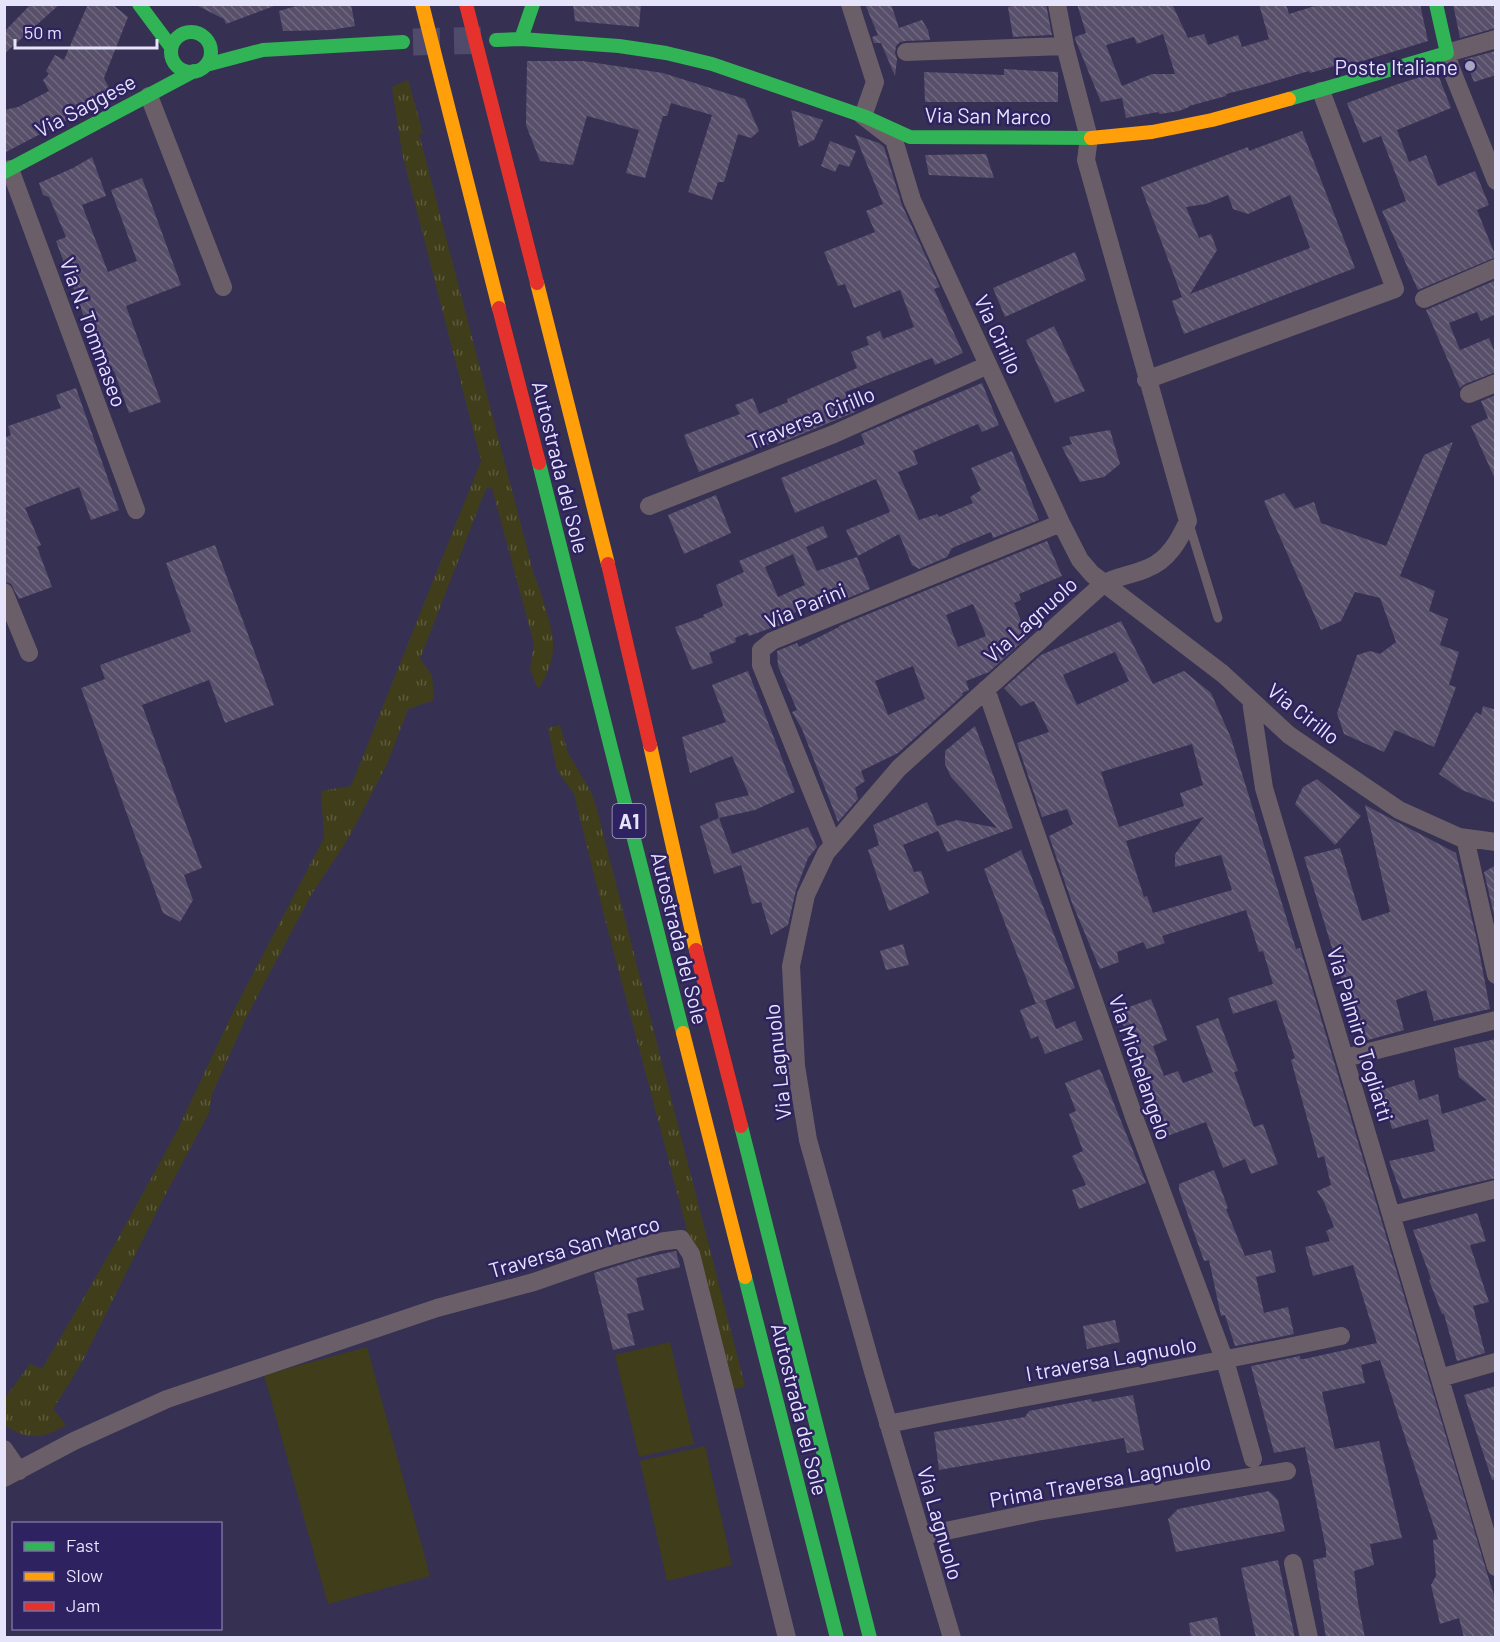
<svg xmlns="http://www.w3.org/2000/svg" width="1500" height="1642" font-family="Barlow,sans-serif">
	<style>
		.grass { fill: url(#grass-tufts) }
		.garden { fill: #403e1a }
		.building { fill: url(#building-back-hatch); fill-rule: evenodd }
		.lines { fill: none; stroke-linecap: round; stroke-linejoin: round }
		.secondary-tunnel { stroke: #504b6b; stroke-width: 27; stroke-dasharray: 27 14; stroke-linecap: butt }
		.lane { stroke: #6a5f69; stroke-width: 9 }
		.street { stroke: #6a5f69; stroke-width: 18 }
		.fast { stroke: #30b455; stroke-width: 14 }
		.slow { stroke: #ff9f0a; stroke-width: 14 }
		.jam { stroke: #e5322d; stroke-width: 14 }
		.poi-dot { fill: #a8a5c0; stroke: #2e2260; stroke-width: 2 }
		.labels { text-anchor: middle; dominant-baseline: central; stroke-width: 5; stroke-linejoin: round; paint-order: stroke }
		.shield { fill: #2e2260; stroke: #aeaacc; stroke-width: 1.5 }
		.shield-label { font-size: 20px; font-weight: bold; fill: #e5e4fb }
		.poi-label { font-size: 21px; fill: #e5e4fb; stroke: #2e2260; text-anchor: end }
		.street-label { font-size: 21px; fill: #e5e4fb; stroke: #2e2260 }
	</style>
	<defs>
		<pattern id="grass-tufts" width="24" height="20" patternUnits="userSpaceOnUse" patternTransform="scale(1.5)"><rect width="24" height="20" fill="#403e1a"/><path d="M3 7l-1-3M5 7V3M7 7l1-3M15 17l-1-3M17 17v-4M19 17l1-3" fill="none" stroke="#5b5a3c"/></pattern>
		<pattern id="building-back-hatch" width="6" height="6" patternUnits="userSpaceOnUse" patternTransform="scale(1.5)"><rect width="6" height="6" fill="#584f6a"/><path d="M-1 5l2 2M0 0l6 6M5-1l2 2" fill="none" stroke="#706880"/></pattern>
	</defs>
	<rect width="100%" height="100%" fill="#363052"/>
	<path class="grass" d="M408,80L423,133L419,134L534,575C540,588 553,629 553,642C554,658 548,673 540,687H537L530,669L534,644L492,488H488L485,491L420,659L432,675L434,700L408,709L387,764L348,839L311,895L246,1018L212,1094L209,1113L162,1201L81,1364L53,1409L66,1425C43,1439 27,1441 5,1425V1398L30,1364L42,1369L111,1251L176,1133L234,1010L324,838L321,791L351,786L481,461L402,153L392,87Z
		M560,725L568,753L591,792L596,806L745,1386L728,1391L676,1234L687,1230L606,923L574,794L557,770L548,728Z"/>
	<path class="garden" d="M670,1342L694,1444L639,1457L615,1355Z
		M367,1347L430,1576L328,1604L264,1375Z
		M705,1446L732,1565L667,1581L640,1461Z"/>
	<path class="building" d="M31,4H60L4,54V32Z
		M88,4H112L128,17L104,78L113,96L4,153V110L18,107L49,91L43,80L49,74L46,71L55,55L64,60Z
		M194,4H274V6L226,24L224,19Z
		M303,4H351L355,26L331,30L283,31L279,11Z
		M573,4H641L639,27L575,21Z
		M865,4H891L899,28L922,20L928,30L930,40L905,41L900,42L896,46L895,53L897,59L895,76L881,43H874L872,37L878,35Z
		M1019,4H1046L1052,35L1013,37L1008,7Z
		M1077,4H1172L1188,38L1204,34L1208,45L1238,35L1242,47L1269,39L1259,4H1286L1289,14L1321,4H1420L1428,41L1366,60L1345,65V63L1310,73L1309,71L1258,86L1226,94V96L1189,106V107L1179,111L1160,114L1158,112L1126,118L1122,98L1101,102L1075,39V37L1086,33ZM1163,34L1175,74H1152L1122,86L1106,45L1134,37L1137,44Z
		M1453,4H1496V28L1460,38Z
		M1496,51V75L1474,82L1465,59Z
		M527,61H583L663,73L745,99L759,131L751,138L738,134L724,182H718L712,200L688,192L712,115L671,103L667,116H663L645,178L626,173L639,130L587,116L573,165L540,161L526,125Z
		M1004,69L1058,72V102H925L924,72L1004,75Z
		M1437,72L1451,108L1397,130L1409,162L1426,155L1438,186L1475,171L1489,205L1477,210L1496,257L1418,290L1382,211L1406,201L1381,136L1363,143L1347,103L1395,85Z
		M791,110L823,120L814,140L799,147Z
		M1302,131L1355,268L1184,334L1172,301L1182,297L1141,187L1248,147L1249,151ZM1228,195L1233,209L1248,214L1290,195L1310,248L1190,294L1217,250L1211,234L1199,238L1186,207L1206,204Z
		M855,135L879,143L884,147L902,205L940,287L934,289L963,353L935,365L932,358L845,392L855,412L778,444L777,441L699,472L684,435L740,414L735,405L753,398L759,414L788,402L787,399L857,368L851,352L869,345L866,337L880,331L883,339L914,327L900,290L854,308L845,284L838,286L824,252L875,232L866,211L883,204Z
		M830,141L856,151L849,167L839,164L835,172L821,166Z
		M986,154L994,178L929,175L925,155Z
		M92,157L106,196L82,205L108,272L137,261L111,190L142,178L181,285L126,306L161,402L129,413L114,371L105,374L56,241L66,237L49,197L43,195L39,183L73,168Z
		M1075,252L1086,280L1005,317L993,288Z
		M1496,280V314L1481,321L1477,312L1449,323L1460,350L1489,338L1496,355V372L1465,384L1460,388L1426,310Z
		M1054,326L1085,391L1055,403L1026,340Z
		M982,383L999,425L982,432L978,424L913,451L918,464L898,472L919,520L937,514L939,517L973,503L970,497L981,490L971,468L1012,451L1039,520L993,538L991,532L952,548L947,557L919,569L912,565L899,534L858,556L846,530L890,512L876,479L795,513L781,478L865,444L861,434Z
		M76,388L119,510L91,520L79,487L25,508L41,545L37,547L52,587L19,599L11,584L4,581V438L11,435L8,426L61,408L56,395Z
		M1496,395V481L1471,426L1488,418L1481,401Z
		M1110,430L1120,464L1104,477L1080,482L1062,447L1072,444L1069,437Z
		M1453,442L1400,576L1435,591L1429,611L1448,619L1440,645L1459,652L1449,685L1456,687L1434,747L1395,730L1384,752L1344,734L1337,713L1357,655L1370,651L1380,654L1396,642L1380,598L1355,592L1341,621L1321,630L1264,501L1284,493L1295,509L1314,502L1321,523L1386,546L1424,455Z
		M716,495L731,533L684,554L668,515Z
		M823,526L828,537L806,547L817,571L857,557L870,589L831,605L829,599L786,616L789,622L776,627V626L749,636L747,633L735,638L736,642L709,653L713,663L692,670L675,627L704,617L703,615L723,606L716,585L744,572L739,561ZM793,554L805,585L778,597L765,567Z
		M1047,541L1062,576L1019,594L1021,600L1014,603L1027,637L989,672L966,681L969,690L962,693L963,695L898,753L861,771L865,781L855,788L858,799L838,822L802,729L792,712L797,710L778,666L777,651L797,643L799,647L839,627V626ZM973,604L986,636L958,647L946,615ZM913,666L925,699L888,715L875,681Z
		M215,545L274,705L225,723L209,680L142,705L202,868L184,875L193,900L180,922L163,913L81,688L105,679L100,665L191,632L166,563Z
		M1121,621L1153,684L1184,671L1211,693L1231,738L1296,949L1300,948L1487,1573L1496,1602V1638H1464L1459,1618L1440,1624L1431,1585L1436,1576L1433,1540L1438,1539L1380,1360L1361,1365L1365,1383L1322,1392L1335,1449L1379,1441L1402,1538L1370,1544L1374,1565L1354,1571L1358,1603L1365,1638H1326L1313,1560L1326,1557V1549L1305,1447L1274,1453L1251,1366L1300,1356V1359H1304L1377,1343L1353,1265L1313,1276L1305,1247L1330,1241L1326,1231L1334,1227L1324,1202L1317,1191L1331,1185L1324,1156L1318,1158L1291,1060L1295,1058L1276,1000L1233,1014L1228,998L1273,984L1263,951L1259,952L1246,910L1162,936L1165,943L1147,949L1143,942L1117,952L1119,962L1100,969L1072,903L1049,836L1073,824L1067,809L1042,817L1017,743L1049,732L1034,701L1021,706L1004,688L1041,655ZM1115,652L1129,681L1077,705L1063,675ZM1192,744L1203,785L1180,793L1184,806L1119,827L1101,772ZM1204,817L1175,854V867L1221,855L1232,890L1153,913L1147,896L1144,897L1126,841Z
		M748,671L795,792L755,810L719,818L715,803L749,795L732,756L690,773L682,737L726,722L712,685Z
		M1483,706L1496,710V803L1462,790L1439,774L1476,712L1481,715Z
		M975,726L1013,828L947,852L938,831L903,845L914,872L921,871L929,893L889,911L868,850L879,845L873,825L927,802L937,826L957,820L997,828L951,777L945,764V751Z
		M1317,779L1361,816L1335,845L1295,804L1303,787Z
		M1365,805L1456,853L1477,940L1490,1009L1434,1021L1426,990L1396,1000L1404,1030L1361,1042L1304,857L1340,848L1362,921L1390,912Z
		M719,818L732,854L808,827L817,847L808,858L796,890L788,925L771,935L761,902L752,904L741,865L714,874L700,826Z
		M1021,850L1075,988L1036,1004L984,869Z
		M1496,865V919H1495L1484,872Z
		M903,944L909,965L886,970L880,951Z
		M1151,999L1167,1040L1153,1046L1164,1076L1178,1071L1183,1083L1213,1072L1196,1026L1218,1018L1238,1071L1234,1072L1254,1127L1263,1124L1278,1164L1251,1174L1245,1159L1223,1168L1206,1122L1159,1139L1129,1058L1135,1056L1118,1011Z
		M1045,1000L1056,1029L1075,1021L1083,1040L1045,1054L1038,1036L1031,1039L1020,1010Z
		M1496,1039V1178L1403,1199L1389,1161L1435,1151L1428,1119L1392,1129L1381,1090L1414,1080L1419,1100L1438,1094L1442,1114L1487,1100L1459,1077L1454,1048Z
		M1100,1069L1146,1183L1079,1209L1072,1190L1086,1185L1072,1156L1083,1151L1069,1114L1076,1111L1065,1083Z
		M1214,1170L1228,1208L1226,1209L1245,1256L1271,1250L1276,1272L1256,1277L1264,1313L1288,1307L1294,1334L1235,1346L1225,1315L1221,1316L1209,1260L1204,1261L1179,1190V1184Z
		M1477,1213L1486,1241L1470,1245L1489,1302L1473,1306L1485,1353L1457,1361L1444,1314H1442L1429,1280L1431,1279L1413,1230Z
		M676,1251L680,1267L636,1278L644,1310L627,1314L635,1345L613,1350L594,1273L639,1259Z
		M1115,1320L1120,1342L1087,1349L1083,1326Z
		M1496,1386V1479L1492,1480L1464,1395Z
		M1133,1395L1144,1450L1127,1453L1124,1438L939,1470L934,1432L1025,1417L1029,1411L1091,1399L1092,1402Z
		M1269,1491L1278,1500L1285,1531L1176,1552L1168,1519L1178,1509Z
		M1278,1560L1295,1638H1256L1241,1568Z
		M1217,1617L1221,1638H1191L1189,1623Z"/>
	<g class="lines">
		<path class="secondary-tunnel" d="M413,42L495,40"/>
		<path class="lane" d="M1189,524L1218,618"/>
		<path class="street" d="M850,4L875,82L863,116L894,140L912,200L1061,523L1080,560L1092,574L1223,674L1289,735L1399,810L1459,837L1496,842
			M1496,39L1447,53L1450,66L1496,181
			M906,52L1065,46
			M149,96L223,287
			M10,169L136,510
			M1424,299L1496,268
			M1146,380L1395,289L1321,91
			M1469,394L1496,383
			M649,506L834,434L988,365
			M4,592L29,653
			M986,689L1134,1117L1226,1364L1253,1459
			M1251,701L1264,788L1496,1567
			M1465,838L1496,975
			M833,844L761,665V650L772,641L1061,523
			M1345,1058L1496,1020
			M1392,1215L1496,1189
			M1440,1378L1496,1362
			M888,1424C1039,1393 1191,1368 1341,1336
			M4,1449L19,1471
			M4,1478L74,1441L167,1399L437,1308L534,1282L600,1259L658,1242L681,1239L691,1254L787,1638
			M922,1536L1041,1511L1287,1471
			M1293,1563L1309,1638
			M952,1638L874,1375L808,1140L796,1066L791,966L806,895L826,853L899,768L1103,584C1117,576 1133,575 1148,568C1168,560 1179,541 1188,521L1086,160L1089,138L1065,46L1057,4"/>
		<path class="fast" d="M139,4L171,47
			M171 52a20 20 0 1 1 40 0a20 20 0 1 1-40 0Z
			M521,39L533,4
			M496,40L521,39L619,46L666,53L712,64L866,117L910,137L1091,138
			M206,65L263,50L403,42
			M1289,99L1447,53L1436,4
			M4,172L194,71
			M539,463L683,1033
			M741,1126L870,1638
			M745,1277L837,1638"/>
		<path class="slow" d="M422,4L499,308
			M1091,138L1152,132L1212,120L1289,99
			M537,283L608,564
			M650,745L696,950
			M683,1033L745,1277"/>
		<path class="jam" d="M466,4L537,283
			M499,308L539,463
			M608,564L650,745
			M696,950L741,1126"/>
	</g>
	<circle class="poi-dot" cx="1470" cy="66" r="6"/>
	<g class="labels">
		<rect class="shield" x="612.5" y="804" width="33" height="34" rx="4.5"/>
		<g class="shield-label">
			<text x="629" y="821">A1</text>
		</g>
		<g class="poi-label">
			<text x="1458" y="66">Poste Italiane</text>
		</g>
		<g class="street-label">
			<text transform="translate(85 105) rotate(-28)">Via Saggese</text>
			<text transform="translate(988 115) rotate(1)">Via San Marco</text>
			<text transform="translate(94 332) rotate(70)">Via N. Tommaseo</text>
			<text transform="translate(999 334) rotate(65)">Via Cirillo</text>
			<text transform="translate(811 417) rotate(-22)">Traversa Cirillo</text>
			<text transform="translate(561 467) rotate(76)">Autostrada del Sole</text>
			<text transform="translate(805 605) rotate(-23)">Via Parini</text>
			<text transform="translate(1030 619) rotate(-42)">Via Lagnuolo</text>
			<text transform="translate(1304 713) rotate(38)">Via Cirillo</text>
			<text transform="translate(680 938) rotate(76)">Autostrada del Sole</text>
			<text transform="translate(1361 1034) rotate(73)">Via Palmiro Togliatti</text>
			<text transform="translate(777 1062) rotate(-96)">Via Lagnuolo</text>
			<text transform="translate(1141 1067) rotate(71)">Via Michelangelo</text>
			<text transform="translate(574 1246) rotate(-16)">Traversa San Marco</text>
			<text transform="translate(1111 1358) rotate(-10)">I traversa Lagnuolo</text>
			<text transform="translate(800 1409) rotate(76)">Autostrada del Sole</text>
			<text transform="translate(1100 1480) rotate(-10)">Prima Traversa Lagnuolo</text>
			<text transform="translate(941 1523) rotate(74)">Via Lagnuolo</text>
		</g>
	</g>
	<rect width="1500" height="1642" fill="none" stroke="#e5e4fb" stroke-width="12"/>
	<rect x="12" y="1522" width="210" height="108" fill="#2e2260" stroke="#77709e" stroke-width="1.5"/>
	<rect x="24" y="1542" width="30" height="9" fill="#30b455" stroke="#77709e" stroke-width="1.5"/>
	<text x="66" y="1552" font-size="18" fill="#e5e4fb">Fast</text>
	<rect x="24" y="1572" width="30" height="9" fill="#ff9f0a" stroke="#77709e" stroke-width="1.5"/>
	<text x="66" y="1582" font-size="18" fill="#e5e4fb">Slow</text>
	<rect x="24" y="1602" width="30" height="9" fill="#e5322d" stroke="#77709e" stroke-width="1.5"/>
	<text x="66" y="1612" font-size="18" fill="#e5e4fb">Jam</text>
	<path d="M15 39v9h142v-9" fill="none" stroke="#e5e4fb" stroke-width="3"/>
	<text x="24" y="39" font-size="18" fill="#e5e4fb" stroke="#2e2260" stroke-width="4.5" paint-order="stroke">50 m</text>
</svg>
